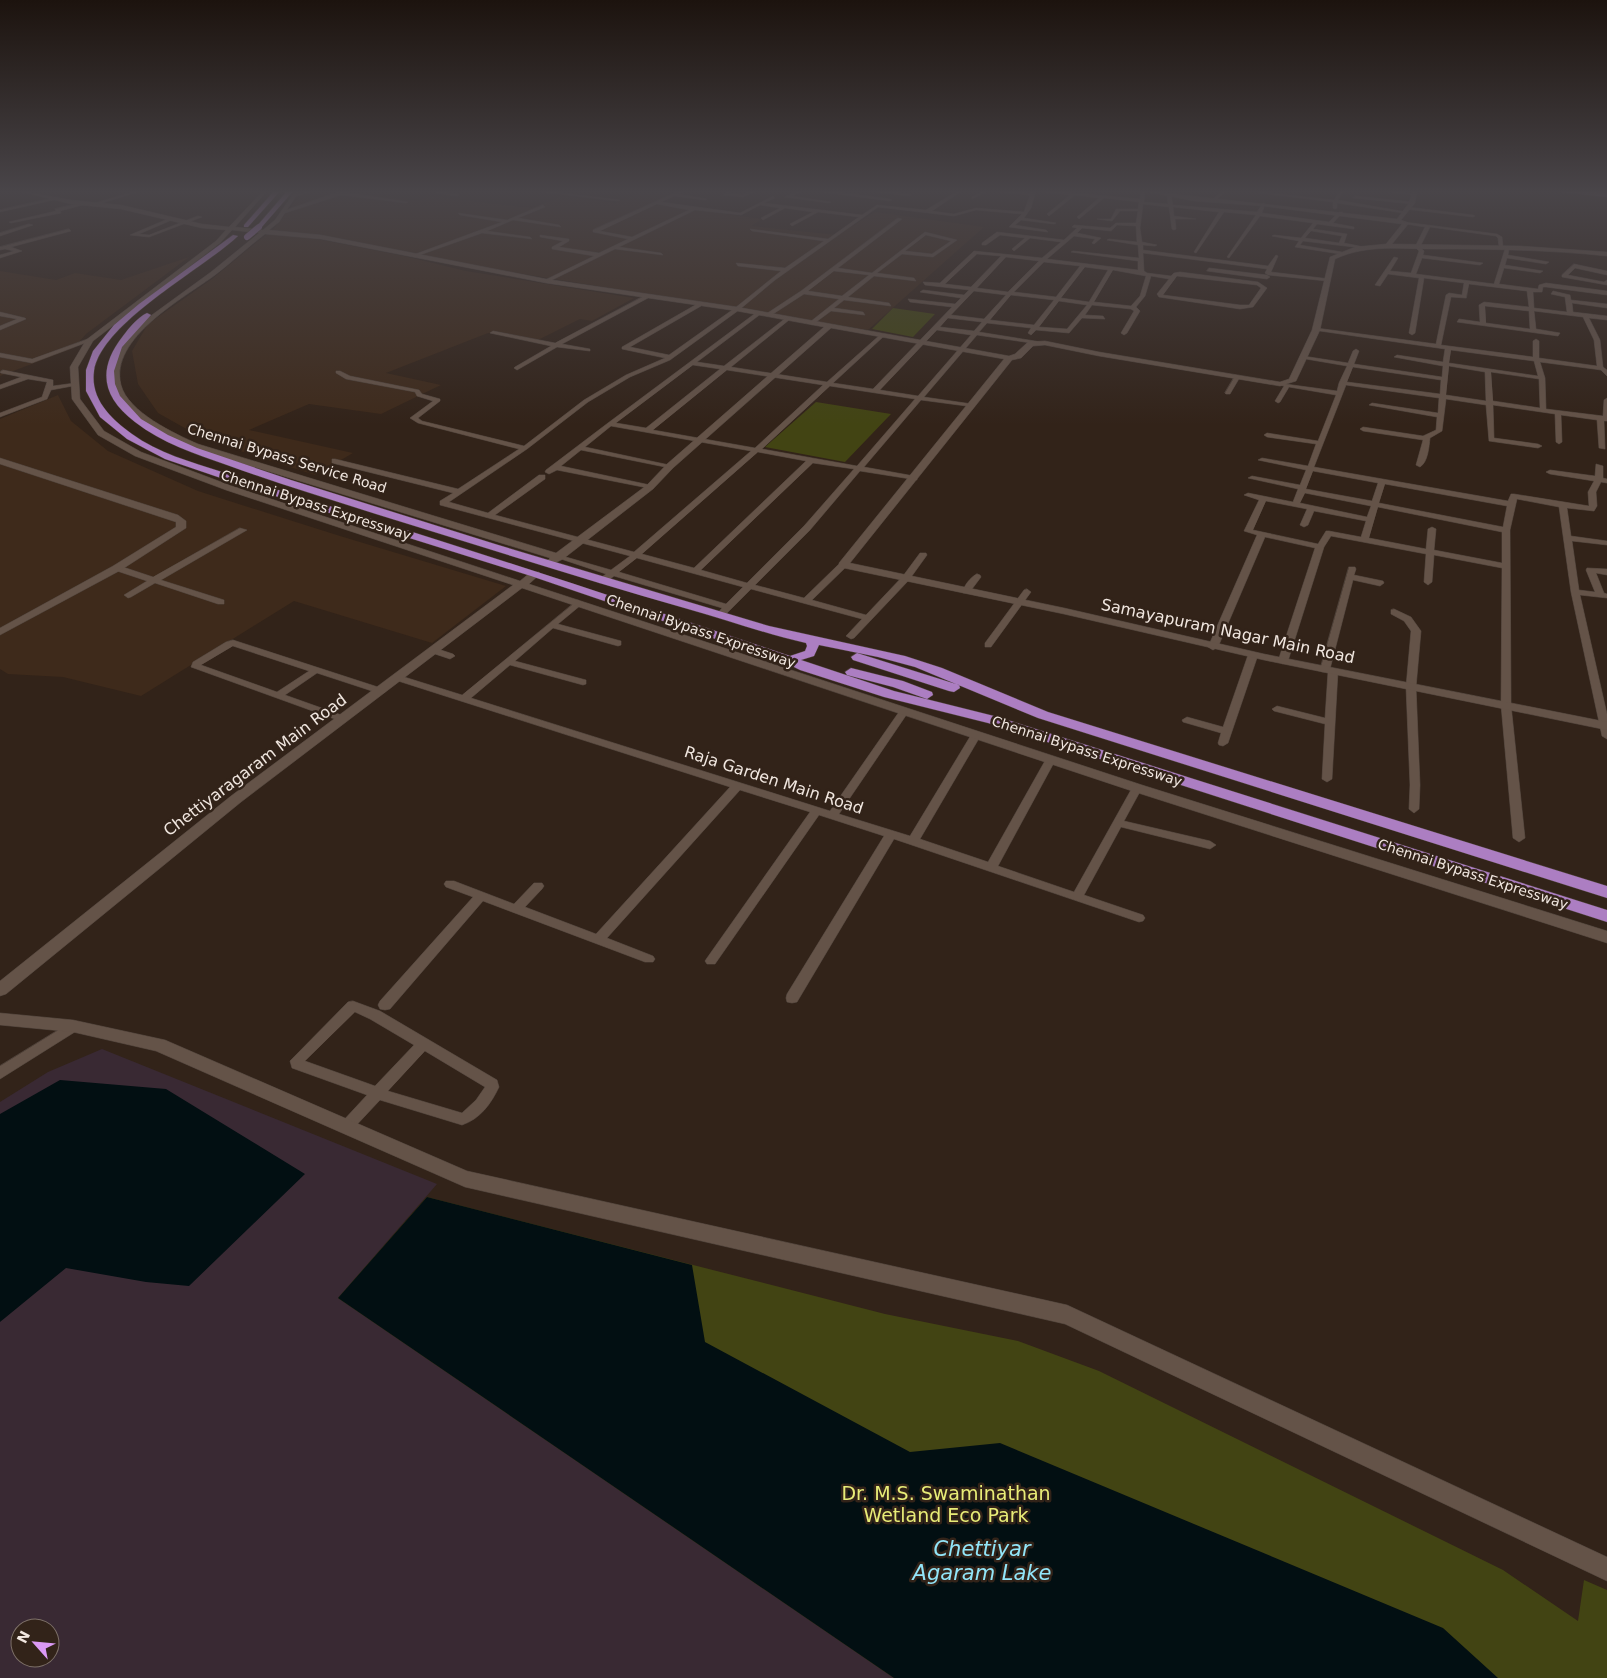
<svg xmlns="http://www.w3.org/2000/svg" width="1607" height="1678" font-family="'DejaVu Sans',sans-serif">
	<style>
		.built { fill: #3e2a1b }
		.medical { fill: #392933; fill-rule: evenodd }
		.green { fill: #424413 }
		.water { fill: #020f12 }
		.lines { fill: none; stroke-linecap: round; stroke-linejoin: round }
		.minor-casing { stroke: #4d4139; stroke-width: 1 }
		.tertiary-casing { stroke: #4d4139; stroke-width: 1 }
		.secondary-casing { stroke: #4d4139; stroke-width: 1 }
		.trunk-casing { stroke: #4d4139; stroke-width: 1 }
		.minor { fill: #645348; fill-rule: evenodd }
		.tertiary { fill: #645348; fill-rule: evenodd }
		.secondary { fill: #7f6376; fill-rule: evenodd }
		.trunk { fill: #ac7ec2; fill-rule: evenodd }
		.trunk-bridge-casing { stroke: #4d4139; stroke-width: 7; stroke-linecap: butt }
		.trunk-bridge { stroke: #ac7ec2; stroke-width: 6 }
		.labels { text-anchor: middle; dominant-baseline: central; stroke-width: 5; stroke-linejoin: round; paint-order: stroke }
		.far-street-label { font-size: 14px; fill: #f1e7e0; stroke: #322319 }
		.street-label { font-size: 16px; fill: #f1e7e0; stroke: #322319 }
		.near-park-label { font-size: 19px; fill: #e8ec77; stroke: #322319 }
		.near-water-label { font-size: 21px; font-style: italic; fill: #92e5f8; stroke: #322319 }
	</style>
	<rect width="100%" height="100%" fill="#322319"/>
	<path class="built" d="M304,190H398L381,196L418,201L430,196L532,208L563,196L615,203L646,190H679L653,204L762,219L751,226L838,235L875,212L984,227L868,330L449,262L348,240L273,230Z
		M268,233L322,240L404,256L466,271L634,298L592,321L580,319L538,340L488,333L386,373L441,385L381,414L309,404L249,430L353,453L315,475L206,440L158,413L138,384L132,351L148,324L212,279Z
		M189,257L86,334L74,348L0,376V271L56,280L75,273L121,280Z
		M58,395L71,421L108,451L198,491L340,536L506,586L432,643L294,601L141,696L63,677L8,674L0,669V419Z"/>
	<path class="medical" d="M102,1049L437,1184L338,1298L894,1678H0V1102L48,1072ZM20,1628H50V1658H20Z"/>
	<path class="green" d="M893,308L935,314L913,337L872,329Z
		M816,402L891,414L845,462L765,447Z
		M427,1197L885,1314L1018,1341L1099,1371L1503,1570L1578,1621L1584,1580L1607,1590V1678H894L338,1298Z"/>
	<path class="water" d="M60,1080L166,1089L305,1174L189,1286L146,1282L66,1268L0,1322V1114Z
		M427,1197L692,1265L705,1342L910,1452L1000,1443L1443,1628L1498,1678H894L338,1298Z"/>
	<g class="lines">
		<defs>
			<path id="minor" d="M139,190H144L96,205L92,204Z
				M313,190H318L293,197L291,196Z
				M343,190H348L344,192L408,202L406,203L341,195L285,213L281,212Z
				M527,190H537L620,200L618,201Z
				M681,190H686L678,194L707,199L705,200L674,196L661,202L740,213L773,196L775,198L764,203L862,215L877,205L926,210L959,190H963L932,211L954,214L976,208L1024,212L1030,195L988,191L972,199V197L985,190L1031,193L1033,190H1044L1140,199L1141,190H1145L1144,202L1168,204L1167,195L1169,194L1171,195L1173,205L1257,212L1263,203L1265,204L1262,213L1329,222L1339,212H1343L1333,223L1354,227V229L1317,224L1313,229L1347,234L1344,243L1364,247L1362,248L1303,241L1300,245L1342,252L1340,254L1295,247L1299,241L1272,236L1274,235L1301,238L1313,223L1260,216L1229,258L1227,257L1256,215L1224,212L1196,253L1194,252L1219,212L1173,207L1174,216L1196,219H1175L1176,229L1174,230L1172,229L1169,207L1143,204L1140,228L1142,242L1157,245L1155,246L1143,245V250L1268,266L1276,255L1278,256L1271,272L1330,279L1327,281L1268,275L1265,273L1267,269L1143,253L1144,271L1147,273L1171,276L1174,273L1180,272L1258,282L1267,288L1253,307L1240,309L1159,297L1157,294L1169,279L1151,276L1145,296L1136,307L1140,311L1127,333L1124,335L1121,333L1134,311L1131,309L1092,305L1085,315L1103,316L1105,319L1082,318L1069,333L1036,330L1031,335L1028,333L1031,328L987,323L979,332L1041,342L1038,344L977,335L924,397L972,404L975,406L974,407L921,400L864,467L914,476H917V480L860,471L810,530L755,585L804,598L840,563H846V567L812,600L866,615L903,576L920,553H926L927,555L909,580L854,638L851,639L846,636L862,619L751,589L723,617L720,618L716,615L722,608L614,576L605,583H599V579L606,574L555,557L559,555L611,570L630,556L440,505V501L453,493L332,463V459H335L458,489L519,449L418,423L410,418L433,401L417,396L415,392L346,379L336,373V371H340L350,376L419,390L422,394L440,399V401L418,418L422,421L524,446L584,400L626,375L665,358L622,349V347L697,304H701V306L630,347L669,355L735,308L781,271L738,266L736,263L785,268L824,241L752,231L750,229L828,239L859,217L818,212L792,226L790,224L813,212L785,208L763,220L761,218L780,208L760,205L741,215L695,210L619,247L661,253L663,255L615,249L548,282L543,281L594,256L552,249V247L563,241L540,237V235L569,239V241L559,247L599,253L628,239L593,232V230ZM1036,191L1070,195L1047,214L1049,216L1075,195L1099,198L1077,217L1079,219L1104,198L1139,202L1138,209H1116L1111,219H1097L1112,221L1120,211H1138L1136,223H1116L1110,228L1074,225L1072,227L1077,228L1064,240L997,232L982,243V245H986L1000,235L1025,238L1012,249L1014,251L1030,238L1061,242L1042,258L974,251L940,283L923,282L925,285L969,290L964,295L923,290L920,292L961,298L955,304L908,299L910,302L952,307L873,389L833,383L883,337L881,334L827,382L731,367L789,320L787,317L724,366L697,362L762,313L757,312L608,423L546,470L545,472L549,474L557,470L653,489V485H650L561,466L581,450L670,468L674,466L585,447L611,426L751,451L634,552L495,515L545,479V475H539L488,513L449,502L527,449L588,402L630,377L670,360L739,310L775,280L878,207L954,216L976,210L1022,214L1009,227L1048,232L1046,230L1015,225L1021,220L1054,224L1056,223L1024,218L1031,208ZM657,204L689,210L632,237L600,231ZM1117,225L1136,226L1137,242L1109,239L1107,240L1138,245L1139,258L1073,251L1071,252L1138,261V270L1047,259L1074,236L1095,239L1092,243L1094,244L1101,238L1077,233L1082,228L1111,231ZM1311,231H1312L1342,236L1339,243L1305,238ZM977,254L1001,256L971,287L945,284ZM1006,257L1039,261L1008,292L977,288ZM1044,262L1080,266L1056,297L1014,292ZM1085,267L1108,270L1089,302L1061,298ZM1113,270L1146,276L1140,296L1131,306L1094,302ZM1177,276L1257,285L1261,288L1249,305H1240L1163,295ZM974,291L1006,295L984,319L951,315ZM1011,295L1054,300L1034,325L990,320ZM1059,301L1087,305L1067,329L1039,327ZM948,318L982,322L974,331L940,327ZM937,330L971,335L918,396L880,390ZM693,365L720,369L646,428L616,423ZM727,370L823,385L755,448L653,430ZM830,386L915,399L857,466L762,449ZM758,452L806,461L694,568L642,554ZM813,463L854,469L804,526L747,583L701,570ZM637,558L743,587L726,604L619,572Z
				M730,190H734L729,193L742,195L753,190H758L743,197L723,195Z
				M800,190H805L792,196L831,202L829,203L785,197Z
				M824,190L890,199L892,200L890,201L822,192Z
				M879,190L909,194L911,195L909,196L877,192Z
				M1223,190H1227L1215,201H1211Z
				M1340,190H1344L1338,200L1406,212L1404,213L1337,203V208L1335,209L1333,208V202L1259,193L1261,192L1334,200Z
				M1373,190L1418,194L1416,195Z
				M1603,190H1607V192Z
				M438,191L457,194L459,195L457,196L436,193Z
				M1355,196L1413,202L1415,203L1413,204L1353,198Z
				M58,197V199L0,212V210Z
				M84,202L86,204L60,211L61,213L11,223L9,222L56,211L55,209Z
				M543,205L545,207L518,218L559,225L561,227L513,220L487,231L530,237L532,239L482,233L417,256L413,255L502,222L460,215L458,213L507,220Z
				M1407,207L1473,215L1475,216L1473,217L1405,209Z
				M198,216L202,217L149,237L130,235L170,218L174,219L139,234L149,235Z
				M898,218L902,219L838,268L872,273L925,232L957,240L933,257L902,254L877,273L914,278L916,281L874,276L848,297L889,303L891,306L844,300L834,308L863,312L865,315L831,311L812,325L810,322L839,299L804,294L770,316H766V314L801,291ZM926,235L951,241L932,254L905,251ZM834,271L869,275L842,296L808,291Z
				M1404,222L1497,234L1502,237L1503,247L1501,248L1499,247L1498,238L1496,236L1430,227L1420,247L1424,251L1423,255L1483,263L1480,265L1422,258L1416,274L1494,284L1505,249L1507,248L1509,249L1508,255L1549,262L1546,264L1507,258L1505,265L1543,271L1540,273L1504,268L1499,284L1538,289L1539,285L1546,283L1607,291V295L1546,287H1543L1542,292H1533L1534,308L1567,312L1565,297L1551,294L1553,291L1570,295L1571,300L1607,304V308L1572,303L1573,312L1607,316V320L1589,318L1600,340L1603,367L1607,370V376L1601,370L1594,369L1540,362L1545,378L1546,409L1603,416L1604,400L1607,398V421H1604L1605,449L1599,448L1597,420L1561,415L1562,442L1559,444L1556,442L1555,414L1493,405L1494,438L1538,444L1542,446L1538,448L1489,441L1486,405L1446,399L1442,431L1430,438C1429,447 1428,462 1420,467L1416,465L1423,440L1363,431L1360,429L1363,427L1423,436L1436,430L1437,417L1369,405L1372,403L1438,413L1439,398L1346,385L1314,467L1508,501L1511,494H1514L1589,506L1588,492L1594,481L1550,474L1546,472L1550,470L1595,476L1596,464L1603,466V478L1607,479V483L1601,482L1596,492L1597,506L1594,511L1567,508L1571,536L1607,541V545L1572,541L1579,590L1595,592L1586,570L1587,568L1607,569V575L1596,573L1604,593L1607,594V598L1580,595L1607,714V739L1602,736L1571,592L1559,507L1517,499L1510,530L1511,705L1525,838L1519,842L1513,838L1501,705L1502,568L1434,555L1432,582L1428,585L1424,582L1426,554L1331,536L1324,547L1288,661L1283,664L1278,661L1315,548L1265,537L1218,647L1213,650L1208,647L1257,535L1244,531L1259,500L1244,495L1248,493L1293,502L1298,489L1248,478L1252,476L1300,485L1306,470L1258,460L1262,458L1308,466L1316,444L1267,437L1264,435L1267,433L1318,441L1336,395L1289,387L1280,402L1278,403L1275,401L1284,386L1278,385V383L1337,391L1339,383L1347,366L1300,358L1303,356L1348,363L1353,351L1356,349L1359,351L1354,364L1442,377L1443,366L1394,357L1397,355L1443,362L1445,349L1313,330L1316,328L1436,344L1446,295L1449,293L1462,295L1464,283L1424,278L1415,333L1412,335L1409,333L1419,278L1388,274L1380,286L1375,285L1394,257L1398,258L1390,271L1411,273L1419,251L1415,247L1425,227L1406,224ZM1469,284L1527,291L1529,307L1484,302L1479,305L1480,322L1459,319L1457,322L1558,336L1560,333L1536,329L1534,311L1583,317L1594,340L1597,366L1539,358V341L1536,339L1533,341V357L1441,345L1451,297L1466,298ZM1485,306L1529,311L1530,329L1486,323ZM1451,350L1534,361L1538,376L1449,363ZM1449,366L1485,372L1486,401L1446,395ZM1353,367L1441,380L1440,394L1347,382ZM1491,372L1539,379L1540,408L1493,401ZM1313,471L1378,483L1372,501L1306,489ZM1385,484L1507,506L1503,527L1379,503ZM1305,493L1371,506L1367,517L1300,503ZM1266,501L1307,509L1300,525L1304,527L1308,525L1314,511L1366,521L1361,537L1329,531H1326L1318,544L1253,530ZM1378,507L1502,532V563L1434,550L1436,529L1432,527L1428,529L1426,549L1369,538Z
				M29,224L33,225L0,236V233Z
				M69,229L71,231L11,247L22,251L0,258V255L14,251L5,249L0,250V247Z
				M1574,264L1607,271V275L1575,268L1568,275L1604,282L1607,280V285L1562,277V275Z
				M1209,268L1267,275L1270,277L1267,279L1207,271Z
				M646,295L648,298L562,344L590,349V351L557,347L517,370L514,368L515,367L551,346L490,333L493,331L555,343Z
				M0,312L25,318L26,319L0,330V326L17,319L0,316Z
				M88,339L93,340L32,363L0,357V353L32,359Z
				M3,370L53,380V386L75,383L78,385L51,390L47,399L0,417V413L42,397L47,382L28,379L0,389V385L21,377L1,373L0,372Z
				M1235,376L1240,377L1230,394H1226L1225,393Z
				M240,528L247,530L161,580L224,600V604H218L155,583L131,597L128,598L124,595L147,581L114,570V566H120L153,577Z
				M1349,567H1355L1356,569L1354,575L1383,581L1384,583L1380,586L1353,580L1330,669H1336L1338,671L1332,779L1327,782L1322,779L1325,724L1274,711L1272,709L1277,706L1325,718L1328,672H1322L1320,670Z
				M977,574L980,575L981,577L969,593H963C962,588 971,576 977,574Z
				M1027,589L1031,592L991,647H985V643L1024,590Z
				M578,600L582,603L581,605L558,624L621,641V645L618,646L553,628L515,661L586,680V684L583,685L510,665L471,698L830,811L901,709L904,708L909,711L839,814L910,836L971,735L976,732L981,735L920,839L988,862L1046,759L1051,756L1056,759L998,866L1074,892L1132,788L1137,785L1142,788L1124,821L1210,841L1216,845L1210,849L1121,827L1084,895L1143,915L1145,918L1143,921L1139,922L894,839L797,1002L792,1003L787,1002L786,998L787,994L884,836L819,815L715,964H707L705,961L707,958L810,812L740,790L607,938L653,956L655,959L653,962H645L483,901L390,1009L385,1010L380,1009L378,1005L380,1001L473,897L446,887L444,884L446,881H454L514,904L534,883H542L544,886L542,889L525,907L596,934L730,787L395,680L393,678L398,675L401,676L462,695Z
				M1394,609L1411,617L1421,631L1416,687L1420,785L1419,809L1414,813L1409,809L1410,785L1406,687L1411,631L1404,621L1391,614V610Z
				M233,640L384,689L386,691L384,693H378L317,673L285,695L347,717L348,719L343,722L191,667L193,662L226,642ZM233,646L309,671L277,692L201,665Z
				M435,648L453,654L455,656L450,659L432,653L430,651Z
				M1253,652L1258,655L1228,743L1223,746L1219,745L1218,743L1221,733L1183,722L1182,720L1187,717L1223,727L1248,655Z
				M353,1001L380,1011L497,1080L499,1087C491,1104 480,1119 462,1125L380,1100L351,1131L346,1133L341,1131L339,1127L341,1123L367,1095L292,1068L290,1061L348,1002ZM355,1012L370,1019L414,1045L375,1086L305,1061ZM425,1051L485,1087L476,1100L462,1113L388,1091Z
				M73,1021L78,1022L80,1026L78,1030L0,1079V1066Z"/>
			<path id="tertiary" d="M15,190L71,200L121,205L202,224L229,227L264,190H268L235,227L263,230L275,220L296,190H300L279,222L269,230L321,235L546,279L737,307L1009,356L1015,354L1028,342L1045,341L1099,352L1280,382L1289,379L1312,330L1330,257L1355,247L1386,244L1402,224L1263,206L1194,201L1139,190L1397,219L1409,203L1413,190H1417L1415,203L1401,220L1409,223L1392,244L1520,246L1607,252V256C1550,250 1493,249 1436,249C1401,249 1367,244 1335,259L1320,330L1296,381L1280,386L1099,356L1045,345L1033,346L1021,358L1012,360L850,563L1064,608L1264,654L1607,722V730L1264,660L1064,614L839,567V563L1004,359L831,328L673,468L653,489L563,559L551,565L546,562L550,558L192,448L155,431L127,408L113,386V370L119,349L131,332L145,320L211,272L259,233L232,230L220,243L93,341L78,367L80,399L104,431L141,452L232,486L520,581L531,572H539L540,574L529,584L1142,785L1607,931V943L1132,791L522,588L241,802L6,994L0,996V981L231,796L513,585L226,490L135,456L98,435L72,399L70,367L86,340L216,241L226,230L202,228L121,209L71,204ZM265,234L321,239L546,283L737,311L824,327L667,464L647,485L556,553L198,444C175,434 128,412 121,385C109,338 184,298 215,275C232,262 248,247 265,234Z
				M0,458L178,515L186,521V528L121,570L0,635V628L113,566L176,527V522L0,464Z
				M0,1013L73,1020L165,1040L467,1171L1067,1305L1607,1557V1581L1065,1324L465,1187L156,1051L73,1032L0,1025Z"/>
			<path id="secondary" d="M1558,190L1607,193V197L1561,192Z"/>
			<path id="trunk" d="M275,190H281L248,227H244V225Z
				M288,190H294L261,228H257V226Z
				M233,235L238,236C203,269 101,323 94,371C90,399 111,419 132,434C158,453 191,462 222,472C268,487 315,502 362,516C505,561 648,608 790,656L805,651L807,646L806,643C766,634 727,620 688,609C583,579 480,546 376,514C326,498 276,483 227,465C195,454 162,443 135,422C102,397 97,369 123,336C129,328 138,317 147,313L151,315L122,347L114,371L115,384L120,396L141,419L168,435L197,448L291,480L495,544L769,626L905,656L942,668L1048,712L1607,886V898L1038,718L915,667L878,657L819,645L814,656L801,660L894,691L998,717L1607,910V922L988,723L884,697L800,670L786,663L531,576L256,490L165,459L127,439L100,417L86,391V370L93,351L114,325L139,304Z
				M857,653L959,685L960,688L954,692L949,691L853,660L851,657Z
				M851,668L903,681L932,692L933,695L927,699L893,687L847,675L845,672Z"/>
		</defs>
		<use href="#minor" class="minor-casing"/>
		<use href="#tertiary" class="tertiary-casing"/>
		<use href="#secondary" class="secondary-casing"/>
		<use href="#trunk" class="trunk-casing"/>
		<use href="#minor" class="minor"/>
		<use href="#tertiary" class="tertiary"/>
		<use href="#secondary" class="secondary"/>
		<use href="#trunk" class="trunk"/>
		<defs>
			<path id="trunk-bridge" d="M247,237L259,227"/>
		</defs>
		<use href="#trunk-bridge" class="trunk-bridge-casing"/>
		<use href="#trunk-bridge" class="trunk-bridge"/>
	</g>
	<linearGradient id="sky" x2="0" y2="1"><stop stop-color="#1c130e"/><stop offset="0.45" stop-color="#494549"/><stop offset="1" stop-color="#494549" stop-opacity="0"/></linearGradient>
	<rect width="1607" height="425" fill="url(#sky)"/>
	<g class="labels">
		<g class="far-street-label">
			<text transform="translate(287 458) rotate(17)">Chennai Bypass Service Road</text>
			<text transform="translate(316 505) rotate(18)">Chennai Bypass Expressway</text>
			<text transform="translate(701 631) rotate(19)">Chennai Bypass Expressway</text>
			<text transform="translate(1087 751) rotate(18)">Chennai Bypass Expressway</text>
			<text transform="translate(1473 874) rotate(18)">Chennai Bypass Expressway</text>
		</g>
		<g class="street-label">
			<text transform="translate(1228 631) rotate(12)">Samayapuram Nagar Main Road</text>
			<text transform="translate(255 765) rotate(-37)">Chettiyaragaram Main Road</text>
			<text transform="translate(774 780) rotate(18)">Raja Garden Main Road</text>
		</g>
		<g class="near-park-label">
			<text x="946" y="1493">Dr. M.S. Swaminathan<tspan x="946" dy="22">Wetland Eco Park</tspan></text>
		</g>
		<g class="near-water-label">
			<text x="982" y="1549">Chettiyar<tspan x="982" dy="24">Agaram Lake</tspan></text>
		</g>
	</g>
	<g transform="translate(35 1643) rotate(297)"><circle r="24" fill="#322319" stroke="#7e7169"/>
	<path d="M0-4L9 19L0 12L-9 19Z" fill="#db99f5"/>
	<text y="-8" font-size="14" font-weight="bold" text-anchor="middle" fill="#f1e7e0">N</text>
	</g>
</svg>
